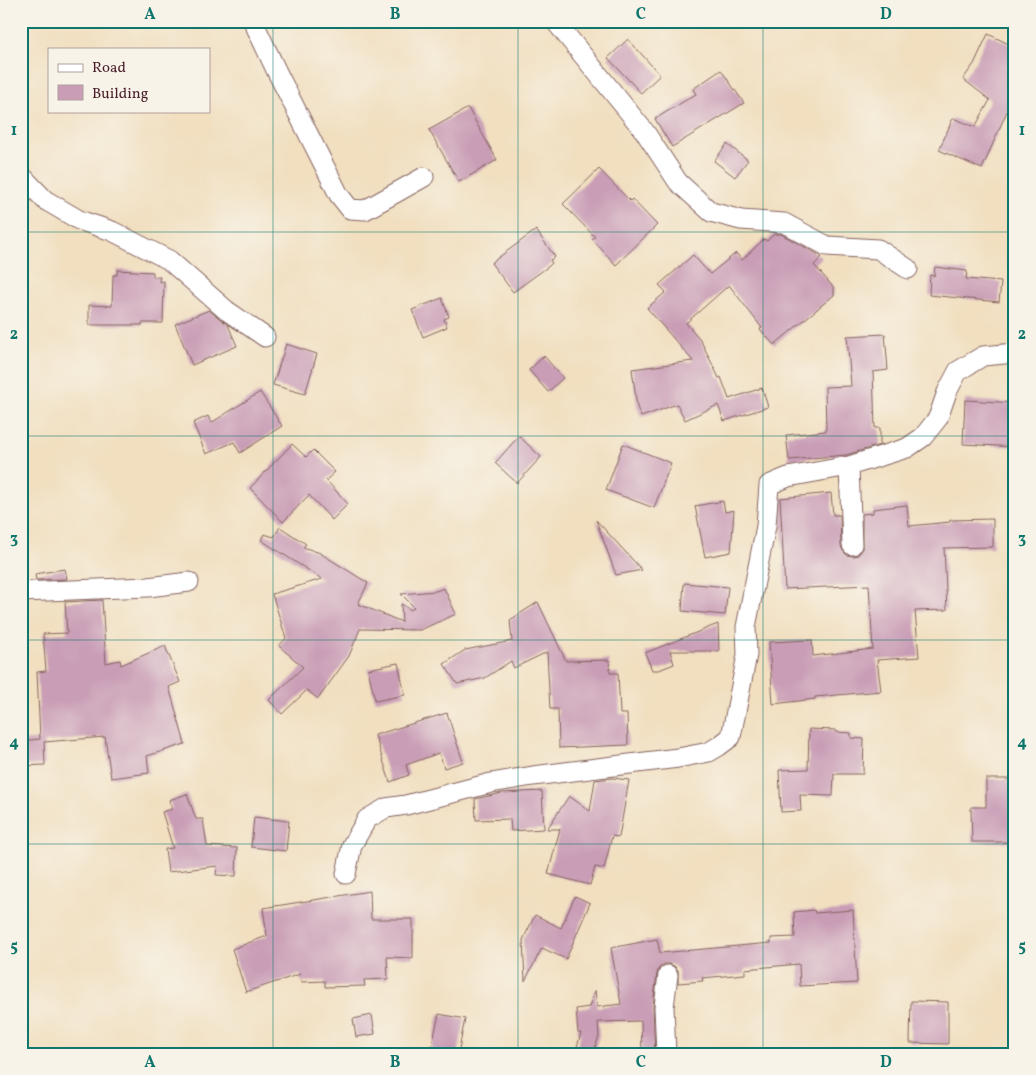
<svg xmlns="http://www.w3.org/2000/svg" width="1036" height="1075" font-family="Vollkorn,serif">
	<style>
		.building { fill: #c99db6 }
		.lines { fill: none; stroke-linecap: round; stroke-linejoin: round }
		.minor-casing { stroke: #84625f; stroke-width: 21 }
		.minor { stroke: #fff; stroke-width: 19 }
		.grid { fill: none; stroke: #0f766e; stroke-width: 1; stroke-opacity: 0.55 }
		.neatline { fill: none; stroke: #0f766e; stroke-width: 2 }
		.grid-label { font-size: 16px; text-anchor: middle; font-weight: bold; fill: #0f766e }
	</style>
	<rect width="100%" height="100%" fill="#f7f3e8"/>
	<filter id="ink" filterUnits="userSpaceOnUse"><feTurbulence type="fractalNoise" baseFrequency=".02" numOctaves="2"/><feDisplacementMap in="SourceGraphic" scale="10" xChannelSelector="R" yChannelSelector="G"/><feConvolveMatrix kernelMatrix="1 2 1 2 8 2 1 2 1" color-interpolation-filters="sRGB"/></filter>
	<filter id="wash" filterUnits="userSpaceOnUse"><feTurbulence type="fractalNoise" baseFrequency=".0096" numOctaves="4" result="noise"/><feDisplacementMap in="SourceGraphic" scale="20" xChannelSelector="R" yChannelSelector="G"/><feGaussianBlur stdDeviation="1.12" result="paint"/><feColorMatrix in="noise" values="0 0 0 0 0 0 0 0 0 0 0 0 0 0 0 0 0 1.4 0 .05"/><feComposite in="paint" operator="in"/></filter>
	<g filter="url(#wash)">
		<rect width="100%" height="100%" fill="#f1dfc0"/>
		<g id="blocks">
			<path class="building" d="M988,34L1015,47V115L1007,111L982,169L939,150L953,118L975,127L990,100L963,79L974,64Z
				M628,39L660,75L641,93L608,58Z
				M721,70L744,103L672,147L655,119L696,94L693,89Z
				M468,108L497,160L459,182L429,130Z
				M727,144L748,160L735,177L714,161Z
				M599,169L630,201L632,199L657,225L616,265L592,239L595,237L563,204Z
				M536,230L555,257L550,260L552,263L549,266L513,292L491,263Z
				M774,234H781L821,256L822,257L814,265L834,288V295L774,345L760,329L762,328L729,285L686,323L700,339L719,378L721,377L729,399L762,388L768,407L724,421L718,405L685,420L677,404L641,417L637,407L632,369L693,361L647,308L666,292L659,285L693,255L710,274L736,253L742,260L764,239L767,241Z
				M935,267L967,271L966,279L1001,282L999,302L929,295L930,275L934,276Z
				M117,270L153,272V277H160L159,282L164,281L163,323H142V325H89V305L112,306L113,275H117Z
				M442,298L449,317L444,319L447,327L423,337L412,310Z
				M209,310L228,325L237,346L192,365L175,324Z
				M885,334L888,370L873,372L875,428H880V445L846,455L789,460L786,435L826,431L825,387L851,386L847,336Z
				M286,344L317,354L305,394L273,385Z
				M544,356L563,378L548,392L529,370Z
				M260,392L282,426L240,453L234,442L206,454L193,423L208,416L211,423Z
				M965,400L1015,403V447L963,444Z
				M519,436L541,457L517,483L495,463Z
				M292,444L306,457L313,450L335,472L326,480L348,504L332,520L309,495L283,522L250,488Z
				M623,444L671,463L654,508L606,490Z
				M831,493L833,515H840L841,546L843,551L847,555L853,556L858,555L862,550V514L873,513V509L907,505L909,526L950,522V520L993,519V547L944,548L947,610L915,611L919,657L877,660L881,691L815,697V699L773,704L769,642L812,640L813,656L873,649L869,585L785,589L780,498Z
				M723,501L725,512L734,510L731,552L705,557L695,506Z
				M596,520L642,570L616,575Z
				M280,527L306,544L303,547L320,553L368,583L358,604L402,622L401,604L411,610L414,607L401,594L436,591L444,588L456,614L420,630L360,629L349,656L318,699L307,690L282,714L269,700L303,667L279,646L286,638L272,594L322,579L261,540L264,534L274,537Z
				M65,569L67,579L36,580L35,574Z
				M684,583L728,587L725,615L682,611Z
				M102,600L106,663L120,660L121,665L165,646L180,682L169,687L185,744L147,756L149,773L111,778L105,737L44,742L45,765L21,766V741L40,739L37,672L46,671L43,634L67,633L65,602Z
				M538,602L566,661L609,660L610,673H618L620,714H627L628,745L559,748L558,709H550L547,652L514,668L511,661L485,678L457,684L444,664L465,650L512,641L510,620Z
				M718,624L719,651H670L674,664L659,670H652L645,653Z
				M398,663L405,695L375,701L368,669Z
				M447,713L463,762L444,768L439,753L406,765L409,775L390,782L375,735Z
				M809,729L836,730V732L851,733V738L864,739L863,774H834L833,796L800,795L801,811L781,812L779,770L808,769Z
				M612,778L629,780L619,837L612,836L604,869L595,867L590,885L548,874L560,829H547L569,796L590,811L595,780Z
				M986,779H1015V842H972L971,807H986Z
				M542,791L544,829L511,831L510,819L476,820L475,799L502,793Z
				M187,794L196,819H203L207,846L237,848L236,876L216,875L217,866L168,872L165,849L173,848L162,812L172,809L169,800Z
				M254,817L289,821L286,851L251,847Z
				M370,891L371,919H413V958L387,957L388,979L364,980L365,986L325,987V981L301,982L300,974L246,992L232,949L267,936L263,908Z
				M575,896L590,903L566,959L542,948L525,981L523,940L535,915L561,928Z
				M814,910L815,913L853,910L857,983L800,986L799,964L745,969V974L702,978L703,981L678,983V970L674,966L669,964H664L659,968L657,973L653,1006L655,1054H642L641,1021L598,1022L599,1036L593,1054H575L581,1033H578L576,1009L589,1007L595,990L597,1007L621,1004L611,948L657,939L660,953L771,943V938L795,937L794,912Z
				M911,1001L948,1002V1044L910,1043Z
				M439,1014L465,1019L458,1054H430Z
				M372,1015L375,1034L356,1037L353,1019Z"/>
		</g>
	</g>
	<g filter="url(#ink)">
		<use href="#blocks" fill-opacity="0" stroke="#84625f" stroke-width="1"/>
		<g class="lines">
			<defs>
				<path id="minor" d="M253,21L276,70L339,195L350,209L365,210L424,177
					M555,21L645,132L678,182L711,212L741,220L784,223L827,246L878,249L908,269
					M21,175L45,200L79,220L112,231L169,260L226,310L265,337
					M849,466L852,545
					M21,592L148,587L189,582
					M346,874L352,845L367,819L386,808L406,805L491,783L533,776L678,758L709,752L719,746L731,737L747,655L746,627L766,526L769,485L788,477L849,466L907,448L923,437L938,418L947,392L958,371L983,356L1015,353
					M666,1054L664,1007L668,975"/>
			</defs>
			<use href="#minor" class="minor-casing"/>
			<use href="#minor" class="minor"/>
		</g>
	</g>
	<path class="grid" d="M273,21V1054M518,21V1054M763,21V1054M21,232H1015M21,436H1015M21,640H1015M21,844H1015"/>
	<rect width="1036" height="1075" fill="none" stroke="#f7f3e8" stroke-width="55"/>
	<rect x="48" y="48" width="162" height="65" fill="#f7f3e8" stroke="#b29e9c"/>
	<rect x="58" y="64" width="25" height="8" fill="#ffffff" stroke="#b29e9c"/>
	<text x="92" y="72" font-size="15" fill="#4a1f2b">Road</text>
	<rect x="58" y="85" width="25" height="15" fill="#c99db6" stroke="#b29e9c"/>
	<text x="92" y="98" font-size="15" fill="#4a1f2b">Building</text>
	<rect x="28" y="28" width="980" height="1020" class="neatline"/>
	<g class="grid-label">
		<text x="150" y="19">A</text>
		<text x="395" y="19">B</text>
		<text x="641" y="19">C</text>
		<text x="886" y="19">D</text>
		<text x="14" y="135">1</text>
		<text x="1022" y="135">1</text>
		<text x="14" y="339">2</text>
		<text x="1022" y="339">2</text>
		<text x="14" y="543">3</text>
		<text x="1022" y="543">3</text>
		<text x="14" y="747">4</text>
		<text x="1022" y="747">4</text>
		<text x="14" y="951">5</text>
		<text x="1022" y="951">5</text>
		<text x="150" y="1067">A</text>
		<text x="395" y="1067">B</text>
		<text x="641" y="1067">C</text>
		<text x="886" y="1067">D</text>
	</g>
</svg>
